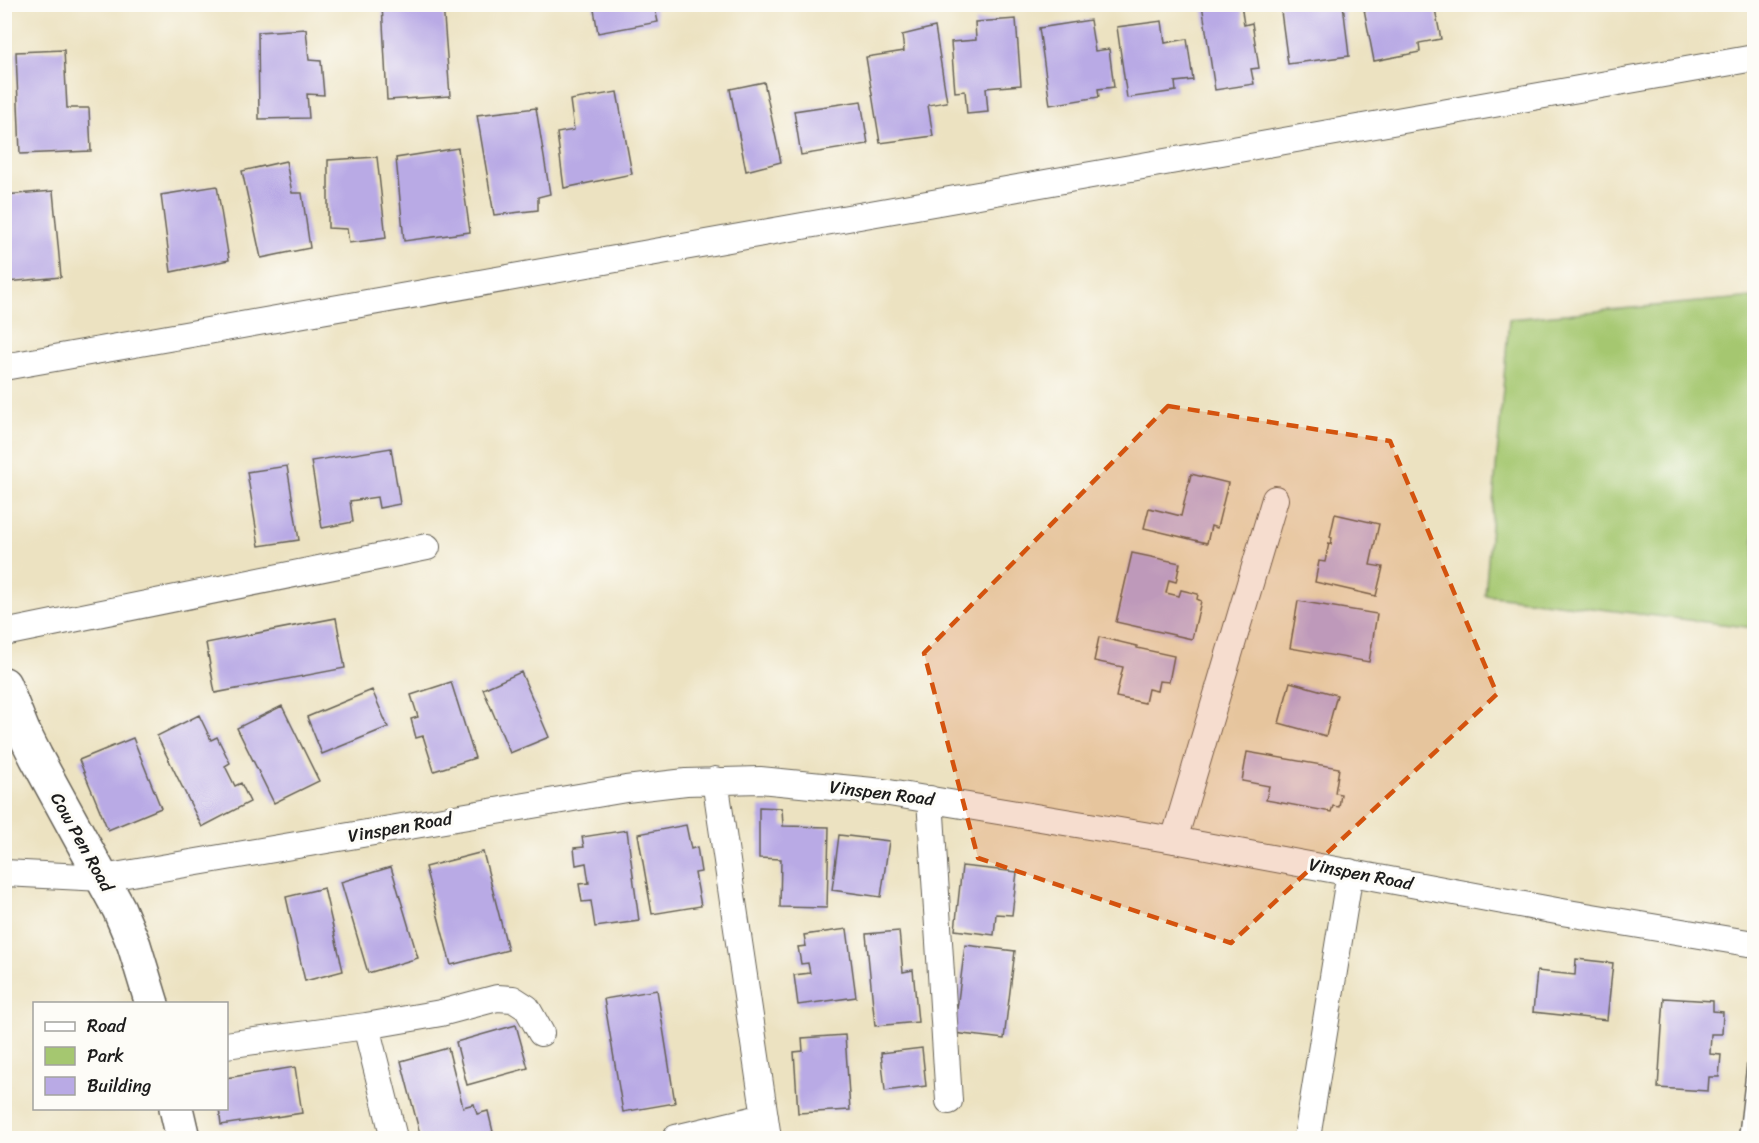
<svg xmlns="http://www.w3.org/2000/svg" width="1759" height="1143" font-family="Sriracha,sans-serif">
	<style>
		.green { fill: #a5c770; stroke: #607246; stroke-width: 1.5 }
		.building { fill: #b9aae5 }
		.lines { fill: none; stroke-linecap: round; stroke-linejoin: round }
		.service-casing { stroke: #656156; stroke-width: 15 }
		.minor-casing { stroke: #656156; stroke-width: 28 }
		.secondary-casing { stroke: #656156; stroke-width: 36 }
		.service { stroke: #fff; stroke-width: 12 }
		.minor { stroke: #fff; stroke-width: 26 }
		.secondary { stroke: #fff; stroke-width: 33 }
		.marked { fill: #d4530e; fill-opacity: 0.2; stroke: #d4530e; stroke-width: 4.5; stroke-dasharray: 12 8; stroke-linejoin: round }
		.labels { text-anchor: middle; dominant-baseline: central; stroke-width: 6; stroke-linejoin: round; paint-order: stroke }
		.street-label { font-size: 18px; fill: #1c1c1c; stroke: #fdfcf7 }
	</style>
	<rect width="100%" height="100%" fill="#fdfcf7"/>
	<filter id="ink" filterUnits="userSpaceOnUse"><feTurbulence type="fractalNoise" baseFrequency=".0167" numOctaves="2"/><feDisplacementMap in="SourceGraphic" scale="12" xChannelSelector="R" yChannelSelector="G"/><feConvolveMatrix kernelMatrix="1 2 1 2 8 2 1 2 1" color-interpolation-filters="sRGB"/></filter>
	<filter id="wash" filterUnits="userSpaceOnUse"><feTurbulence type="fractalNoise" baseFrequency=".008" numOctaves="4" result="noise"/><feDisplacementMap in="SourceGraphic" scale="24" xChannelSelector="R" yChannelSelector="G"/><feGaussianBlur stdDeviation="1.35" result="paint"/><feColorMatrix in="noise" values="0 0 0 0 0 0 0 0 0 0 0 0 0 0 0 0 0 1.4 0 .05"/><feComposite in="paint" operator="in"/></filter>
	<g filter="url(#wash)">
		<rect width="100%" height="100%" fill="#ece2c1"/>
		<path class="green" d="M1754,297V628L1485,595L1509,319Z"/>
		<g id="blocks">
			<path class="building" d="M382,4H443L450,96L387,100Z
				M593,4H654L658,22L598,33Z
				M1202,4H1241L1244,25L1252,23L1259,68L1251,69L1254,84L1215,90Z
				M1280,4H1343L1349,56L1288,64Z
				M1363,4H1434L1441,39L1419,43L1420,52L1374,61Z
				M1016,19L1021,85L986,88L988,112L967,114L965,91L955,92L951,42L976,40L975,22Z
				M1090,20L1095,51L1109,49L1114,87L1098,89L1099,97L1050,105L1039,28Z
				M1162,21L1165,43L1187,39L1193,80L1175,82L1176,91L1127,98L1117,27Z
				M935,27L947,102L928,105L933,136L880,143L866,57L904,51L902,35Z
				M306,29L309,60L321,61L324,95L307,94L309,118L259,119L258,32Z
				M64,50L67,108H89L91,151L20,154L16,52Z
				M764,82L781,162L746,171L730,89Z
				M617,92L632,174L564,188L557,133L574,130L570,100Z
				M861,101L868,144L801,155L794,111Z
				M536,108L550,194L538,197V210L494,215L477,115Z
				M458,148L470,232L404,241L396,158Z
				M377,157L386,238L349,243L347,229L328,228V160Z
				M286,161L292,193H302L310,248L261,258L242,171Z
				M217,186L229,260L171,272L161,195Z
				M53,191L61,277L7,282L4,257V195Z
				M391,448L400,504L379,508L377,497L350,501L353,522L322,528L311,461Z
				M287,466L299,540L259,546L247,472Z
				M1191,474L1228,483L1217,528L1211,526L1207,543L1144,528L1149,508L1181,516Z
				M1335,514L1379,524L1370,565L1383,567L1376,596L1315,582L1319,561L1325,562L1329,543L1331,544L1332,538L1330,537Z
				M1132,553L1180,563L1176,582L1169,580L1166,593L1179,596L1181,590L1198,594L1197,599L1201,601L1192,639L1116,622Z
				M1298,601L1377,614L1369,662L1290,648Z
				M336,618L345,668L215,693L206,643Z
				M1099,637L1137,646V648L1174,656L1169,682L1159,681L1157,691L1148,689L1145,703L1116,697L1123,667L1094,661Z
				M521,672L549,737L510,753L483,689Z
				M451,682L475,758L434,771L423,736L416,738L411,719L418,717L411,695Z
				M1290,682L1337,695L1326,736L1279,723Z
				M372,690L388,727L322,754L307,717Z
				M282,706L319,781L274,803L237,728Z
				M199,715L211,740L217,737L230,763L225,766L235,786L241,783L250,802L202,827L157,736Z
				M133,738L161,808L108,830L79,760Z
				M1247,752L1339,768L1335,793L1341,794L1339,807L1333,806L1331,812L1266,800L1269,786L1242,781Z
				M759,807L782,808L783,826L829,827L827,908L780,907L781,859L759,858Z
				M686,825L691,849L697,847L701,872L695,873L701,906L652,914L638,834Z
				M627,830L639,921L595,927L591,901L582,902L579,884L589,883L586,863L576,865L574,848L584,847L582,837Z
				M839,835L889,841L881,897L832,890Z
				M483,852L508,950L451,965L425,867Z
				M962,866L1017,872L1012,915L996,914L994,935L955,930Z
				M391,867L418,958L368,973L341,882Z
				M324,888L343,971L305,981L286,897Z
				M847,929L856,997L798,1005L794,975L810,973L808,963L801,964L798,947L806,946L804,935Z
				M899,931L903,972L913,970L918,1022L875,1026L866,934Z
				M965,945L1015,951L1004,1039L954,1033Z
				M1576,959L1613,963L1607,1020L1533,1012L1537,971L1575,975Z
				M657,990L675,1103L623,1112L604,999Z
				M1664,998L1713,1001V1011L1723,1012L1722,1034H1711L1710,1054L1721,1055L1719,1077H1709L1708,1091L1658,1088Z
				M516,1025L528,1068L467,1085L456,1042Z
				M845,1035L850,1110L798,1113L794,1052L803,1051L802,1038Z
				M448,1048L463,1107L474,1104L477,1114L488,1111L493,1132L471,1138H421L401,1061Z
				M922,1048L926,1086L885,1091L881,1053Z
				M295,1067L302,1113L221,1125L219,1108H226V1078Z"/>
		</g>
	</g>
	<g filter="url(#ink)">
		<use href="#blocks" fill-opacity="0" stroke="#656156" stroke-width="1.5"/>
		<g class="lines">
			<defs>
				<path id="service" d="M1745,1138L1754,1060"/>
				<path id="minor" d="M4,367L1754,58
					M4,633L427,547
					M715,780L768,1138
					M930,799L949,1101
					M1174,840L1275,499
					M4,873L103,878L626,789L686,782L760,780L883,792L1174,840L1562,912L1754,944
					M366,1026L441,1013L497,998L513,999L527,1008L541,1033
					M226,1045L366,1026L394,1138
					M676,1138L765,1117
					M1307,1138L1350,872"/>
				<path id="secondary" d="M4,684L23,731L36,757L119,909L134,945L152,1004
					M176,1108L183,1138"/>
			</defs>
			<use href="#service" class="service-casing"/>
			<use href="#minor" class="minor-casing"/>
			<use href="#secondary" class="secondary-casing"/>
			<use href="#service" class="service"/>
			<use href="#minor" class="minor"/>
			<use href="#secondary" class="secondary"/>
		</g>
	</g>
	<path class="marked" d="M1168,406L1390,441L1497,694L1231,943L978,858L924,653Z"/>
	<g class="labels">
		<g class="street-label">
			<text transform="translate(882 793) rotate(7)">Vinspen Road</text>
			<text transform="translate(400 827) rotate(-10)">Vinspen Road</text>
			<text transform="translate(82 842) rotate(61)">Cow Pen Road</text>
			<text transform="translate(1361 874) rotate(11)">Vinspen Road</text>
		</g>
	</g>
	<rect width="1759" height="1143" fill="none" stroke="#fdfcf7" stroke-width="24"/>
	<rect x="33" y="1002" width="195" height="108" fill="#fdfcf7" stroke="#a3a29f" stroke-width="1.5"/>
	<rect x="45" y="1022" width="30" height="9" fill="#ffffff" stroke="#a3a29f" stroke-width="1.5"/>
	<text x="87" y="1032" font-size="18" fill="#1c1c1c">Road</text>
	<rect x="45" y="1047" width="30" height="18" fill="#a5c770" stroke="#a3a29f" stroke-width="1.5"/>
	<text x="87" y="1062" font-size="18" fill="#1c1c1c">Park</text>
	<rect x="45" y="1077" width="30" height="18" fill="#b9aae5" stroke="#a3a29f" stroke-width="1.5"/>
	<text x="87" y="1092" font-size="18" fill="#1c1c1c">Building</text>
</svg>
